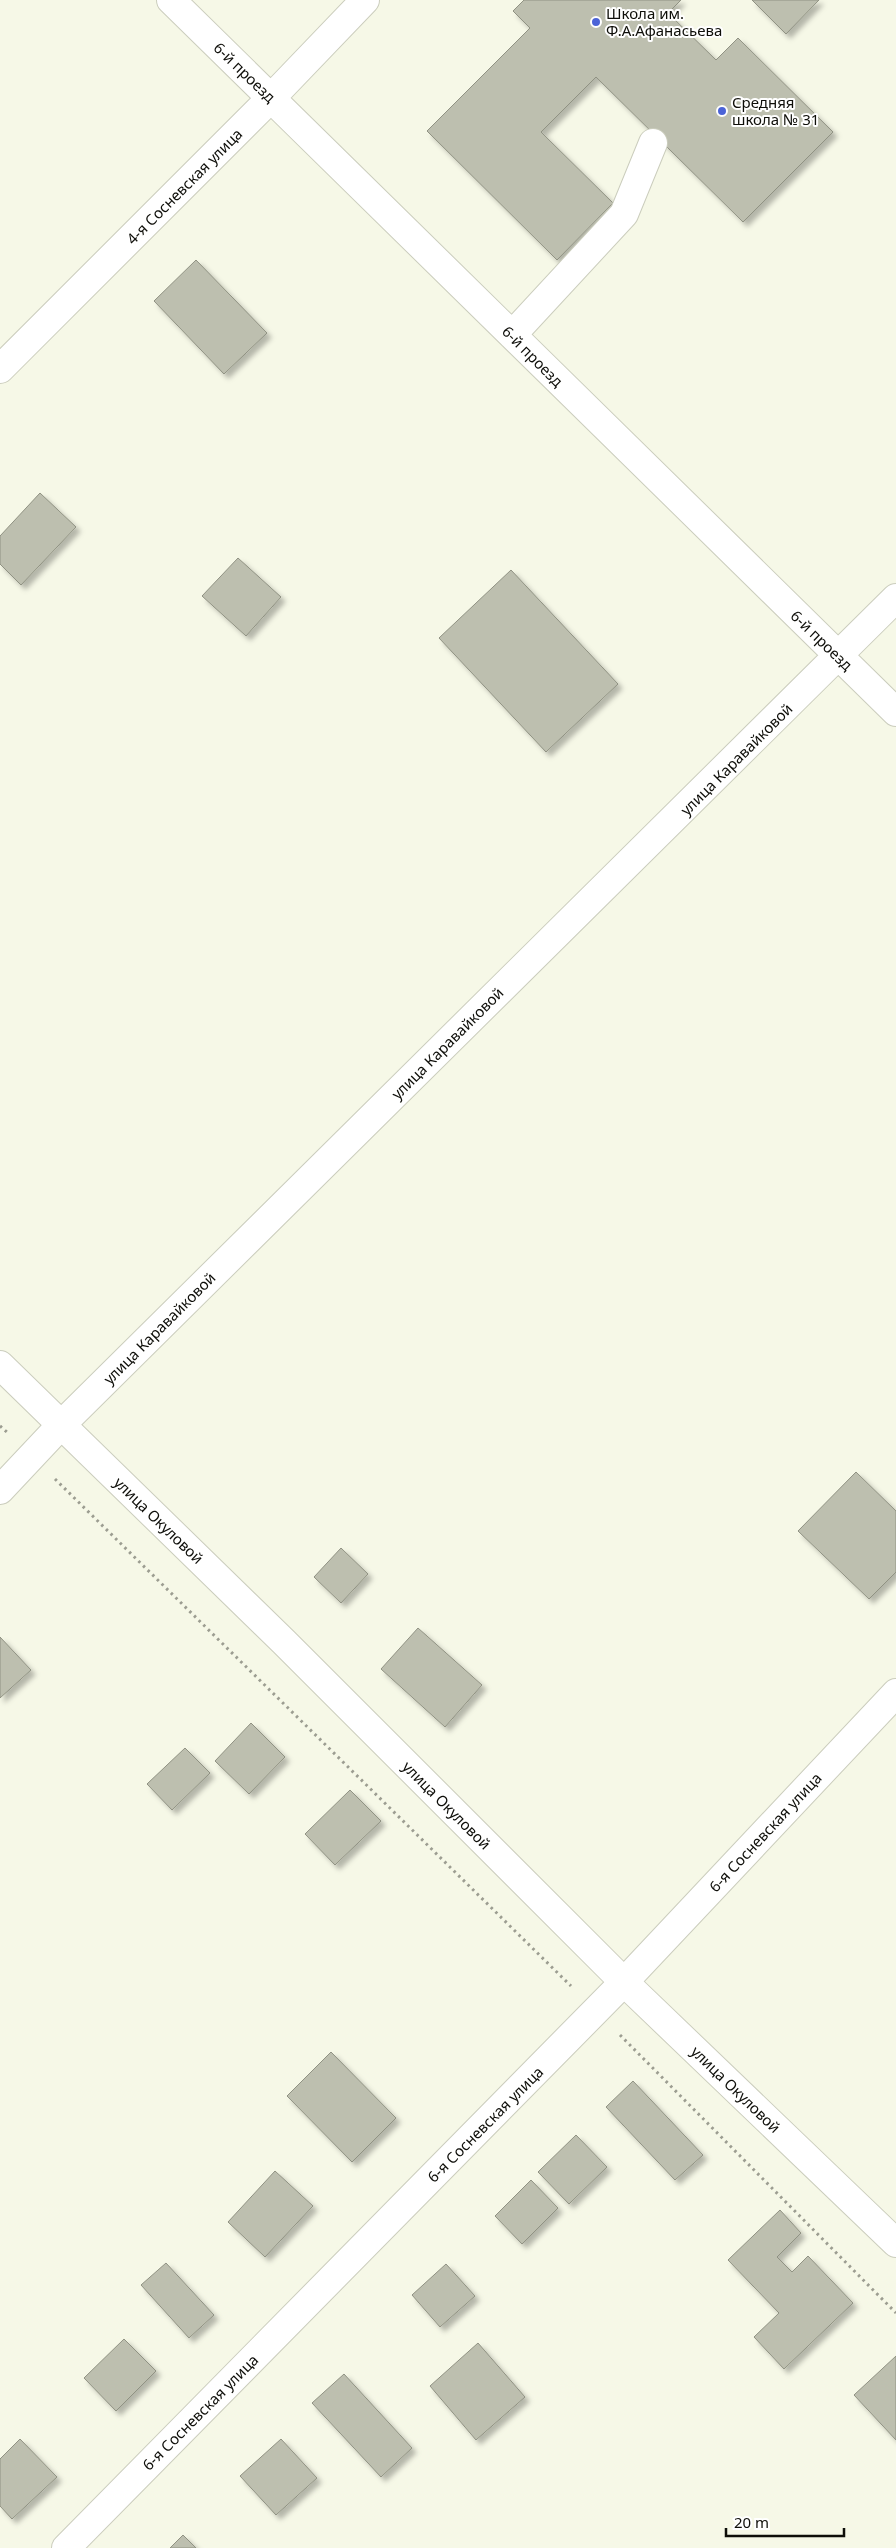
<svg xmlns="http://www.w3.org/2000/svg" width="896" height="2548" font-family="'Noto Sans',sans-serif">
	<style>
		.building { fill: #bdbfaf; stroke: #909283; filter: url(#shadow) }
		.lines { fill: none; stroke-linecap: round; stroke-linejoin: round }
		.minor-casing { stroke: #cbcdbd; stroke-width: 30 }
		.secondary-casing { stroke: #cbcdbd; stroke-width: 30 }
		.path { stroke: #9c9d91; stroke-width: 3; stroke-dasharray: 2.5 4; stroke-linecap: butt }
		.minor { stroke: #fff; stroke-width: 28 }
		.secondary { stroke: #fff; stroke-width: 28 }
		.poi-dot { fill: #4b63d7; stroke: #fff; stroke-width: 2 }
		.labels { text-anchor: middle; dominant-baseline: central; stroke-width: 4; stroke-linejoin: round; paint-order: stroke }
		.poi-label { font-size: 15px; fill: #0e0e09; stroke: #fff; text-anchor: start }
		.street-label { font-size: 15px; fill: #0e0e09; stroke: #fff }
	</style>
	<defs>
		<filter id="shadow"><feDropShadow dx="4.5" dy="4.5" stdDeviation="2.5" flood-color="#0004"/></filter>
	</defs>
	<rect width="100%" height="100%" fill="#f6f8e7"/>
	<path class="building" d="M524,0H681L668,13L716,60L738,38L833,132L743,222L596,77L541,132L613,203L557,260L427,131L530,28L513,11Z
		M752,0H819L786,34Z
		M196,260L267,333L224,374L154,301Z
		M40,493L76,527L21,585L0,564V536Z
		M238,558L281,597L246,636L202,596Z
		M511,570L618,684L546,752L439,638Z
		M856,1472L896,1511V1572L869,1599L798,1531Z
		M341,1548L368,1574L341,1603L314,1577Z
		M418,1628L482,1685L445,1727L381,1669Z
		M0,1637L31,1670L0,1698Z
		M251,1723L285,1757L249,1794L215,1761Z
		M185,1748L210,1773L172,1810L147,1784Z
		M350,1790L381,1821L335,1865L305,1834Z
		M331,2052L396,2118L352,2162L287,2096Z
		M633,2081L703,2155L675,2180L606,2107Z
		M576,2135L607,2167L569,2204L538,2172Z
		M275,2171L313,2206L265,2257L228,2222Z
		M531,2180L558,2208L522,2244L495,2216Z
		M780,2210L801,2233L777,2257L792,2272L808,2256L853,2303L784,2369L754,2337L779,2313L728,2260Z
		M166,2263L214,2315L189,2338L141,2285Z
		M446,2264L475,2296L440,2327L412,2295Z
		M124,2339L156,2371L116,2411L84,2378Z
		M478,2343L525,2397L476,2440L430,2386Z
		M896,2356V2440L854,2395Z
		M344,2374L412,2448L381,2477L312,2403Z
		M20,2439L57,2477L12,2519L0,2506V2459Z
		M281,2439L317,2478L276,2515L240,2476Z
		M183,2535L196,2548H170Z"/>
	<g class="lines">
		<defs>
			<path id="minor" d="M171,0L896,712
				M512,335L624,214L653,143
				M0,369L272,97L365,0
				M0,1490L62,1424L896,598
				M66,2548L624,1982L896,1693"/>
			<path id="secondary" d="M0,1365L284,1642L624,1982L896,2243"/>
		</defs>
		<use href="#minor" class="minor-casing"/>
		<use href="#secondary" class="secondary-casing"/>
		<path class="path" d="M0,1426L8,1433
			M55,1479L571,1986
			M620,2035L896,2313"/>
		<use href="#minor" class="minor"/>
		<use href="#secondary" class="secondary"/>
	</g>
	<g class="poi-dot">
		<circle cx="596" cy="22" r="5"/>
		<circle cx="722" cy="111" r="5"/>
	</g>
	<g class="labels">
		<g class="poi-label">
			<text x="606" y="13">Школа им.<tspan x="606" dy="17">Ф.А.Афанасьева</tspan></text>
			<text x="732" y="102">Средняя<tspan x="732" dy="17">школа № 31</tspan></text>
		</g>
		<g class="street-label">
			<text transform="translate(245 72) rotate(44)">6-й проезд</text>
			<text transform="translate(184 186) rotate(-45)">4-я Сосневская улица</text>
			<text transform="translate(533 356) rotate(45)">6-й проезд</text>
			<text transform="translate(822 640) rotate(44)">6-й проезд</text>
			<text transform="translate(736 759) rotate(-45)">улица Каравайковой</text>
			<text transform="translate(447 1043) rotate(-45)">улица Каравайковой</text>
			<text transform="translate(159 1328) rotate(-45)">улица Каравайковой</text>
			<text transform="translate(159 1520) rotate(44)">улица Окуловой</text>
			<text transform="translate(447 1805) rotate(45)">улица Окуловой</text>
			<text transform="translate(765 1832) rotate(-47)">6-я Сосневская улица</text>
			<text transform="translate(736 2089) rotate(44)">улица Окуловой</text>
			<text transform="translate(485 2124) rotate(-45)">6-я Сосневская улица</text>
			<text transform="translate(200 2412) rotate(-45)">6-я Сосневская улица</text>
		</g>
	</g>
	<path d="M726 2528v8h118v-8" fill="none" stroke="#0e0e09" stroke-width="2.5"/>
	<text x="734" y="2528" font-size="15" fill="#0e0e09" stroke="#ffffff" stroke-width="4" paint-order="stroke">20 m</text>
</svg>
